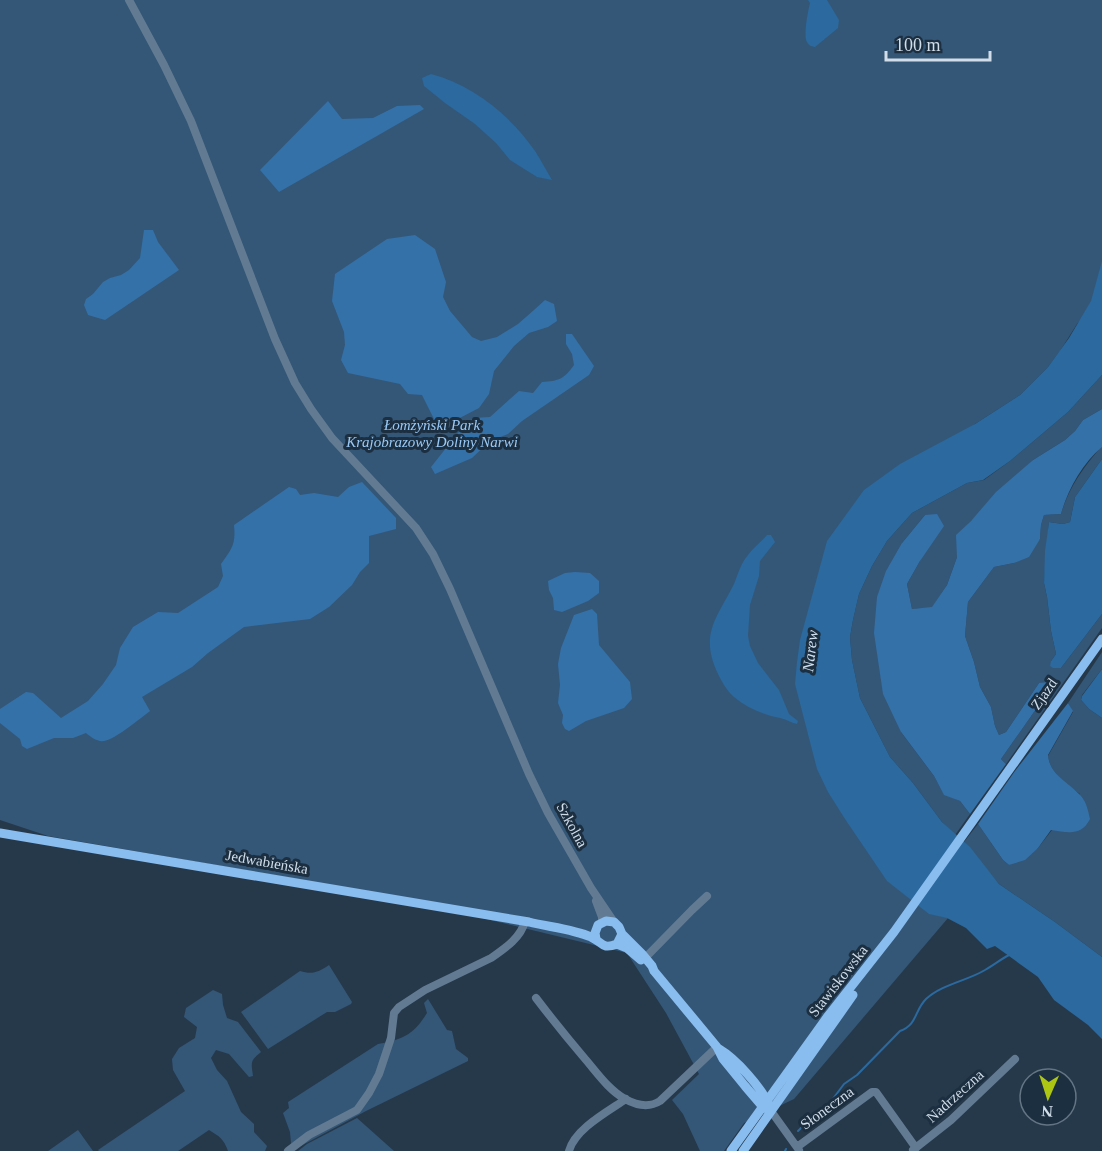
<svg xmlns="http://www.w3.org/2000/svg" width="1102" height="1151" font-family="'Times New Roman',serif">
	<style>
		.green { fill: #345777 }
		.forest { fill: #3471a8 }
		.water { fill: #2b699e }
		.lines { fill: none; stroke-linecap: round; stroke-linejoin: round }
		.stream { stroke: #2b699e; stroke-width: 2 }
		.minor { stroke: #627b93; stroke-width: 8 }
		.major { stroke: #89bdef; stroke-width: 9 }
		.labels { text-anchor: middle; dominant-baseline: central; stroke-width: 6; stroke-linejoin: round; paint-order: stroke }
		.park-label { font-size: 15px; font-style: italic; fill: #99c9f6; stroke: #1c2f41 }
		.street-label { font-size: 15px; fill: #d1dde8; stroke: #1c2f41 }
		.water-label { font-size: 16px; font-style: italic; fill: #d1e1f1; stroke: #1c2f41 }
	</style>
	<rect width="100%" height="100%" fill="#26394b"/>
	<path class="green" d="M0,0H1102V294L1077,324L1060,351L1048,367L1020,395L975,424L860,526L825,715L948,918L794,1099L744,1123L724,1151H700L683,1114L672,1100L699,1074L666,1013L627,953L383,894L48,836L0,820Z
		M1102,375V409L1083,420L1075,431L1065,440L1033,460L957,535V557L947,585L932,608L912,609L907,584L920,561L937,515H925L902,543L901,732L934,776L944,794L960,801L970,814L955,835L942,822L913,783L890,757L860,698L852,660L850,637L853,620L859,594L872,566L887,541L912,513L967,483L984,480L1010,461L1068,412Z
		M1101,447H1102V459L1075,497L1070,522L1063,524L1049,522L1044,583L1047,597L1051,631L1056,654L1051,661L1061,668L1102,614V628L1006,764L1001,759L1034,712L1043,701L1050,683H1039L1006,732L999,735L995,726L991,707L980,687L974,662L965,636L968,602L994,567L1014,563L1040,539L1041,525L1044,515L1061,514C1069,487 1083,468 1101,447Z
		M1102,652V669L1082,695L1081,700L1089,709L1102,718V957L1055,922L999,884L964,842L978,824L1003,860L1009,865L1038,848L1080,794C1066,784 1050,773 1048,756L1073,712L1068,703Z
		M329,965L352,1002L351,1004L335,1012H327L268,1049L241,1012L300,971C312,975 319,972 329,965Z
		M213,990L222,994L223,1005L227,1018L238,1022L261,1052C250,1061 251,1062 253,1076L249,1077L229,1054L216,1050L211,1058L217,1070L227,1081L241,1112L254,1124V1132L267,1146L265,1151H228C224,1139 219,1136 209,1130L178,1151H99L98,1150L185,1091L173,1070L172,1059L179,1048L195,1038L197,1027L184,1017L186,1008Z
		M428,999L447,1030L452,1031L456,1049L468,1058V1061L366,1111L297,1148L291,1143L290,1132L283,1113L289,1108L288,1102L378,1044C403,1040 414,1034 427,1013L424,1003Z
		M357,1118L394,1151H298L307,1144Z
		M78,1130L93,1151H48Z"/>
	<path class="forest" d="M328,101L342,119L373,118L397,106L420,105L424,109L279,192L260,170Z
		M144,230H153L158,242L179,270L105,320L88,315L84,305L86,299L93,294L103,282L110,278L121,275L129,270L140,258Z
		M415,235L435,249L446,282L443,297L450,311L472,337L481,341L497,337L518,324L534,310L545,300L554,304L557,321L548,327L529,333L514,346L494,371L489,394L479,408L452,422L434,419L422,395L408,394L400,384L348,373L341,360L345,345L344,332L332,301L335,274L387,239Z
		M566,334H572L594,366L589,375L522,421L508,434L490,441L472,458L435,474L431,467L462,428L473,418L490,417L519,391L533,393L542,382C559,381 564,379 574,365L572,354L566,344Z
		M1102,409V447C1082,464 1068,489 1061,514L1044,515L1041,525L1040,539L1029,557L1014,563L994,567L968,602L965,636L974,662L980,687L991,707L995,726L999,735L1006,732L1039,683L1050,682L1043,701L1034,712L1001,759L1006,764L970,814L960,801L944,795L934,776L901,732L883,694L874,633L877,597L886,571L902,543L925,515L937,514L944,526L920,561L907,584L912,609L932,607L947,585L957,557L956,535L971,521L996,492L1033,460L1065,440L1075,431L1083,420Z
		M362,482L396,518V529L369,536V563L360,572L352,585L329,607L310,619L244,627L208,653L192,667L142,697L150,711C141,718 114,740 104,741C97,742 91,737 86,733L73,738H54L27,749L22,746L20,739L0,723V709L26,692L33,693L61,718L88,701L103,684L116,665L120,648L133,627L158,612L178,613L218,587L223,576L221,564C232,549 236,544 234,525L289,487L296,489L300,495L314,493L338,497L349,487Z
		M575,572L590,573L599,581V593L588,601L562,612L554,610L553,598L549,590L548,581L565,573Z
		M592,609L597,614L599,645L630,682L632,699L624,708L586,721L569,731L565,729L562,723L563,715L558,703L560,685L558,664L561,648L574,615Z
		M1068,703L1073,711L1048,755C1050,776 1069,782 1081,796C1087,803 1088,811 1090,819C1081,837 1067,832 1051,830L1038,848L1025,860L1009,865L1003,860L978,824L1015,771Z"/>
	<path class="water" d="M808,0H827L839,20L838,28L815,47C811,46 809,46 807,42C803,36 808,11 810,3Z
		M431,74C473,85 510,115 535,151C541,160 546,170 552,180L537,177L510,160L496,143L475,124L445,103L424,86L422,78Z
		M1102,261V375L1068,412L1010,461L983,480L967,483L912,513L887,541L872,566L859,594L853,620L850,637L852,660L860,698L890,757L913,783L942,822L970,847L999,884L1055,922L1102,957V1039L1088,1025L1054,1000L1038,977L995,946L987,949L966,928L947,918L929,914L887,881L845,819L828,792L817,769L795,684L797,662L800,640L827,541L864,490L900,464L975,424L1020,395L1048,367L1069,338L1091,301Z
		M1102,459V614L1061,668H1053L1050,666L1051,661L1056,654L1051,631L1047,597L1044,583L1045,551L1049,522L1063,524L1070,522L1075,497Z
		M767,535H771L775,542L760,561L759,576L750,605L748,636L750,646L758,663L779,690L789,714L798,721L797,724C791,723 786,719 780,718C764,715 747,708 734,697C727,691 722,682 718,674C699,634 717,618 734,584C738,574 741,563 748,555C754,547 761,542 767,535Z
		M1102,669V718L1089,709L1081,700L1082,696Z"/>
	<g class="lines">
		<path class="stream" d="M798,1131L810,1119L829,1104L844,1084L857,1075L900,1031C918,1024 914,1011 926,999C942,984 967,981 985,970C994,965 1001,959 1009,955
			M785,1151L786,1149"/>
		<path class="minor" d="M129,0L164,65L191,121L275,339L295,383L311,409L332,438L416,528L433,554L450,589L529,774L548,813L591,888L614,922
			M596,901L602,917V922
			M645,958L692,910L707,896
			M536,998C552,1019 569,1040 586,1060C598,1074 609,1090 625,1099C636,1105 649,1108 660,1101L717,1047
			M771,1111L799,1150
			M797,1147L872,1092H876L916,1148
			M913,1150L951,1120L1015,1059
			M288,1151L309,1135L357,1110L369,1093L379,1074L391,1038L394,1013L399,1007L425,990L491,958C504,949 521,938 525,921
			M569,1151C575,1129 607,1112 626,1099"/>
		<path class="major" d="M0,833L529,922C549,927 573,929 591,937C603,942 601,950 617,944L622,934
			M596,939L595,933L598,925L606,921L614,922L619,927L622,934L642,954L652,966L654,971L717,1047L723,1059L745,1086L763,1107L771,1111
			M617,944L627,948L641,960
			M719,1049C736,1059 761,1087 769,1105
			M731,1151L828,1016L894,932L1102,639
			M743,1151L853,995"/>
	</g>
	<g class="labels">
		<g class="park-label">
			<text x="432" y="425">Łomżyński Park<tspan x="432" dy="17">Krajobrazowy Doliny Narwi</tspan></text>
		</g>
		<g class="street-label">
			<text transform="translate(1044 694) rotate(-55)">Zjazd</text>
			<text transform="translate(572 825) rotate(61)">Szkolna</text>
			<text transform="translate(267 862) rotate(10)">Jedwabieńska</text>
			<text transform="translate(838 981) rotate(-52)">Stawiskowska</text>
			<text transform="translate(955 1096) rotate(-42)">Nadrzeczna</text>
			<text transform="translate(827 1108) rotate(-36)">Słoneczna</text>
		</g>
		<g class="water-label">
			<text transform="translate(810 651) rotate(-83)">Narew</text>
		</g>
	</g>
	<g transform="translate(1048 1097) rotate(183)"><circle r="28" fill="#1c2f41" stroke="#647584" stroke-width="1.5"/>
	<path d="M0-4.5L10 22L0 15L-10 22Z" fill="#acc613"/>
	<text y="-9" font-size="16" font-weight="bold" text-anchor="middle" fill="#d1dde8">N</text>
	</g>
	<path d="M886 51v9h104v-9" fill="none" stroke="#d1dde8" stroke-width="3"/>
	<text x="895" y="51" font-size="18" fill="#d1dde8" stroke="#1c2f41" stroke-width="4.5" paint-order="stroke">100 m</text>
</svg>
